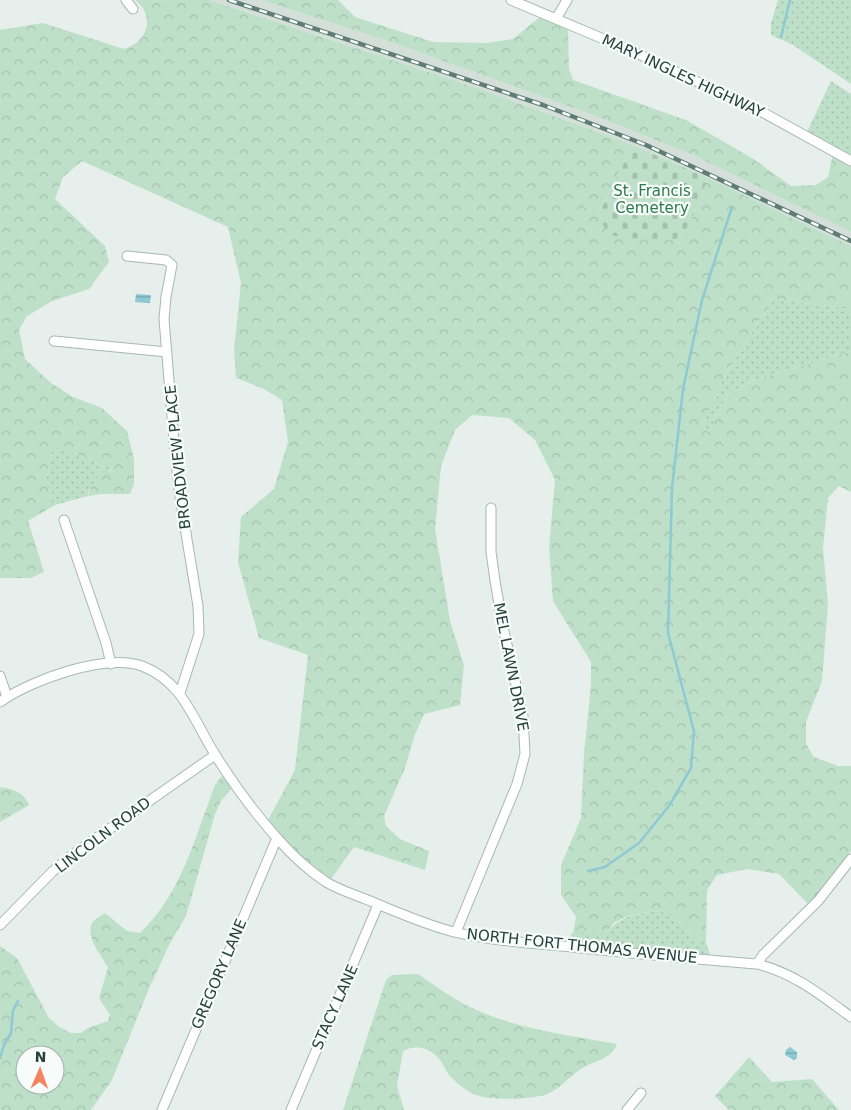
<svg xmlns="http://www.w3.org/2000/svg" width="851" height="1110" font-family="'DejaVu Sans',sans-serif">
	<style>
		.built { fill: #d4dfda }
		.grass { fill: url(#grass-dots) }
		.forest { fill: url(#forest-crowns); fill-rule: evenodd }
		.cemetery { fill: url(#cemetery-stones) }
		.water { fill: url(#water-rules) }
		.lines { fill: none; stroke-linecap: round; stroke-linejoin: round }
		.stream { stroke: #8ec9d4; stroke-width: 2.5 }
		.minor-casing { stroke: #a8b8b2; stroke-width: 11 }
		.minor { stroke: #fff; stroke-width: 9 }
		.rail-casing { stroke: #5f7d75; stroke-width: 4.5 }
		.rail { stroke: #f7fbf9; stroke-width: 2.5; stroke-dasharray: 8; stroke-linecap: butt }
		.labels { text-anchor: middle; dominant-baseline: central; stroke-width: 4.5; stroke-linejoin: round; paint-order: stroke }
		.street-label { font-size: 15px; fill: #24423a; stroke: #f7fbf9 }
		.park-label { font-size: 15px; fill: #2d7a4b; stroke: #f7fbf9 }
	</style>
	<defs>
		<pattern id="grass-dots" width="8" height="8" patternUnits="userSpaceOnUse" patternTransform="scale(1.25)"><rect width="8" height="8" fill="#bfe0c8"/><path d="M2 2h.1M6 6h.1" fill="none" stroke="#a4c1ad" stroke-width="1.8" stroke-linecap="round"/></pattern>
		<pattern id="forest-crowns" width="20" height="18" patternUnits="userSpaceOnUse" patternTransform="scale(1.25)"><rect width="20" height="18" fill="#bfe0c8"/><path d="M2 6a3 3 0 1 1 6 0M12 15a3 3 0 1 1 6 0" fill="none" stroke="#a4c1ad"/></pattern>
		<pattern id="cemetery-stones" width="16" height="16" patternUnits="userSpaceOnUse" patternTransform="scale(1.25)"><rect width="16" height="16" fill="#bfe0c8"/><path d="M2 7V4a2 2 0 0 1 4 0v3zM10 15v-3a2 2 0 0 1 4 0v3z" fill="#a4c1ad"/></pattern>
		<pattern id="water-rules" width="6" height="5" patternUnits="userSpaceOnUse" patternTransform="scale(1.25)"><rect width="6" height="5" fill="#8ec9d4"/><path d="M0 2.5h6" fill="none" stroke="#74a5ad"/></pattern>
	</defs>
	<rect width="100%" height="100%" fill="#e6efeb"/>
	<path class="built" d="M209,0H261L388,41L593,115L693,155L851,232V246L708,178L633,145L477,88Z"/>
	<path class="grass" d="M778,0H851V84L793,45L771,35V23Z
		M831,81L851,94V156L807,132Z
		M773,299L851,309V351L755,380L727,395L709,432L702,427L725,375Z
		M56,447L93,460L99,465L112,468L89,490L88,496L55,505L52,494L45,483C46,477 49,472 50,466C50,458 49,452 56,447Z
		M660,911L676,918L690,934L706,943L710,955L565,941L573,933H606C622,915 637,913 660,911Z"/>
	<path class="forest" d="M135,0H209L477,88L633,145L598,215L682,238L699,203L708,178L851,246V309L773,299L725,375L702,427L709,432L727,395L755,380L851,351V492L839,486L828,498L823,548L828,604L822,681L806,722V744L814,757L838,766H851V851L809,905L779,874L747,869L717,875L707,890L706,943L690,934L676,918L660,911L641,913L625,917L614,923L606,933H573L576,917L561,895V865L581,818L584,754L591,685V662L553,601L549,547L555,480L535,440L509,418L472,415L455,430L441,466L435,529L450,621L464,665L460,705L424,714L414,737L405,768L384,816L386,826L400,839L429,851L425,870L354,847L331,879L300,855L268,820L295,770L308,655L259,638L238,562L241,517L274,489L288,442L282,400L264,389L236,378L234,350L241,283L228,227L82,161L63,177L55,199L105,246L109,262L89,289L52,301L27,316L19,330L25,359L51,383L73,397L102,408L127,431L134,459V484L130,494H101L88,496L93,483L102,471L109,472L112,468L99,465L93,460L56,447C49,452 50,458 50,466C49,472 46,477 45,483L52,494L55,505L28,521L44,572L31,578H0V30L43,23L124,49C148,42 156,16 135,0Z
		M261,0H338L355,17L433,42L486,43L513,39L541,16L568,27L569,69L573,80L686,120L752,158L791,186L816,185L828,177L833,154L851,166V232L693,155L593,115L388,41Z
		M222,776L232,788L221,801L215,814L186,916L170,943L148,991L112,1080L91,1110H0V946L17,958L49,1018L59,1027L71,1033H81L88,1028L108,1021L110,1015L99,998L108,968C102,956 85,937 92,923C95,919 101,916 105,913L127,931L140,933C182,893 195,837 215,785ZM25,1055H55V1085H25Z
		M0,787C12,789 24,792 29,805L0,822Z
		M418,974C435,986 452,998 470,1007C515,1029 568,1035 617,1044C612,1058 596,1061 584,1067C570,1075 562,1088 547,1094C532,1100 485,1101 471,1093C464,1089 456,1082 450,1076C446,1072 444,1065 440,1060C430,1048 417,1044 403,1051L397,1086L404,1110H343L386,980L392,975Z
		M749,1057L772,1082L812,1079L839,1110H729L715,1096Z"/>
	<path class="cemetery" d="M633,145L708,178L699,203L682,238L656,241L608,235L598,215Z"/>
	<path class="water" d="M136,294L151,295L150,303L135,302Z
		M790,1047L797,1052V1058L794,1060L785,1055L786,1050Z"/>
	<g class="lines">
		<path class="stream" d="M781,37L790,0
			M588,871L605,867L639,843L669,806L691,768L694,731L668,633L672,488L683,389L702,300L732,207
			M0,1058L4,1045L11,1033L13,1010L18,1001"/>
		<defs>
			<path id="minor" d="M126,0L133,9
				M511,0L632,51L764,113L851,161
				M556,19L567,0
				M127,256L166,260L172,265L166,297L164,319L174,441L179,491L198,606L199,634L180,693
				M54,341L167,352
				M64,520L106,643L111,664
				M0,676L7,697
				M0,702C31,680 105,653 142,666C184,682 194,722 216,756C234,785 254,812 277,838C291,854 308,870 326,882C341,891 359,896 375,903C401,914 427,925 454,932C492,941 533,943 572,947C634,954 696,959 757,964C794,973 821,995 851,1017
				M0,925L52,872L72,855L215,755
				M456,932L517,784L525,754L523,716L503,627L495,581L491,552V508
				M757,964L763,955L818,901L851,859
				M162,1110L277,838
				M291,1110L378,905
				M627,1110L641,1093"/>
		</defs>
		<use href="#minor" class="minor-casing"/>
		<use href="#minor" class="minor"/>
		<defs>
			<path id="rail" d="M229,0L543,105L646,145L851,241"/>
		</defs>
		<use href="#rail" class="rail-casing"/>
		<use href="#rail" class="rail"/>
	</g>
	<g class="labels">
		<g class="street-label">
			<text transform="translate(683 76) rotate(25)">MARY INGLES HIGHWAY</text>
			<text transform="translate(178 457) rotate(-96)">BROADVIEW PLACE</text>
			<text transform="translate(511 667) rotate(79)">MEL LAWN DRIVE</text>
			<text transform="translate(103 835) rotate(-37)">LINCOLN ROAD</text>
			<text transform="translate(582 946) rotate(6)">NORTH FORT THOMAS AVENUE</text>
			<text transform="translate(219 974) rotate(-67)">GREGORY LANE</text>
			<text transform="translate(335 1007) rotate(-66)">STACY LANE</text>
		</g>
		<g class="park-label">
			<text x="652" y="191">St. Francis<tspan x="652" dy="17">Cemetery</tspan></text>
		</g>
	</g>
	<g transform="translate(40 1070) rotate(2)"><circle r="24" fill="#f7fbf9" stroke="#a3b1ad"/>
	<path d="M0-4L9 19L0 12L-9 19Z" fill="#f4845f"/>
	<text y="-8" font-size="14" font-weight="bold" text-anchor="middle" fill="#24423a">N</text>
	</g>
</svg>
